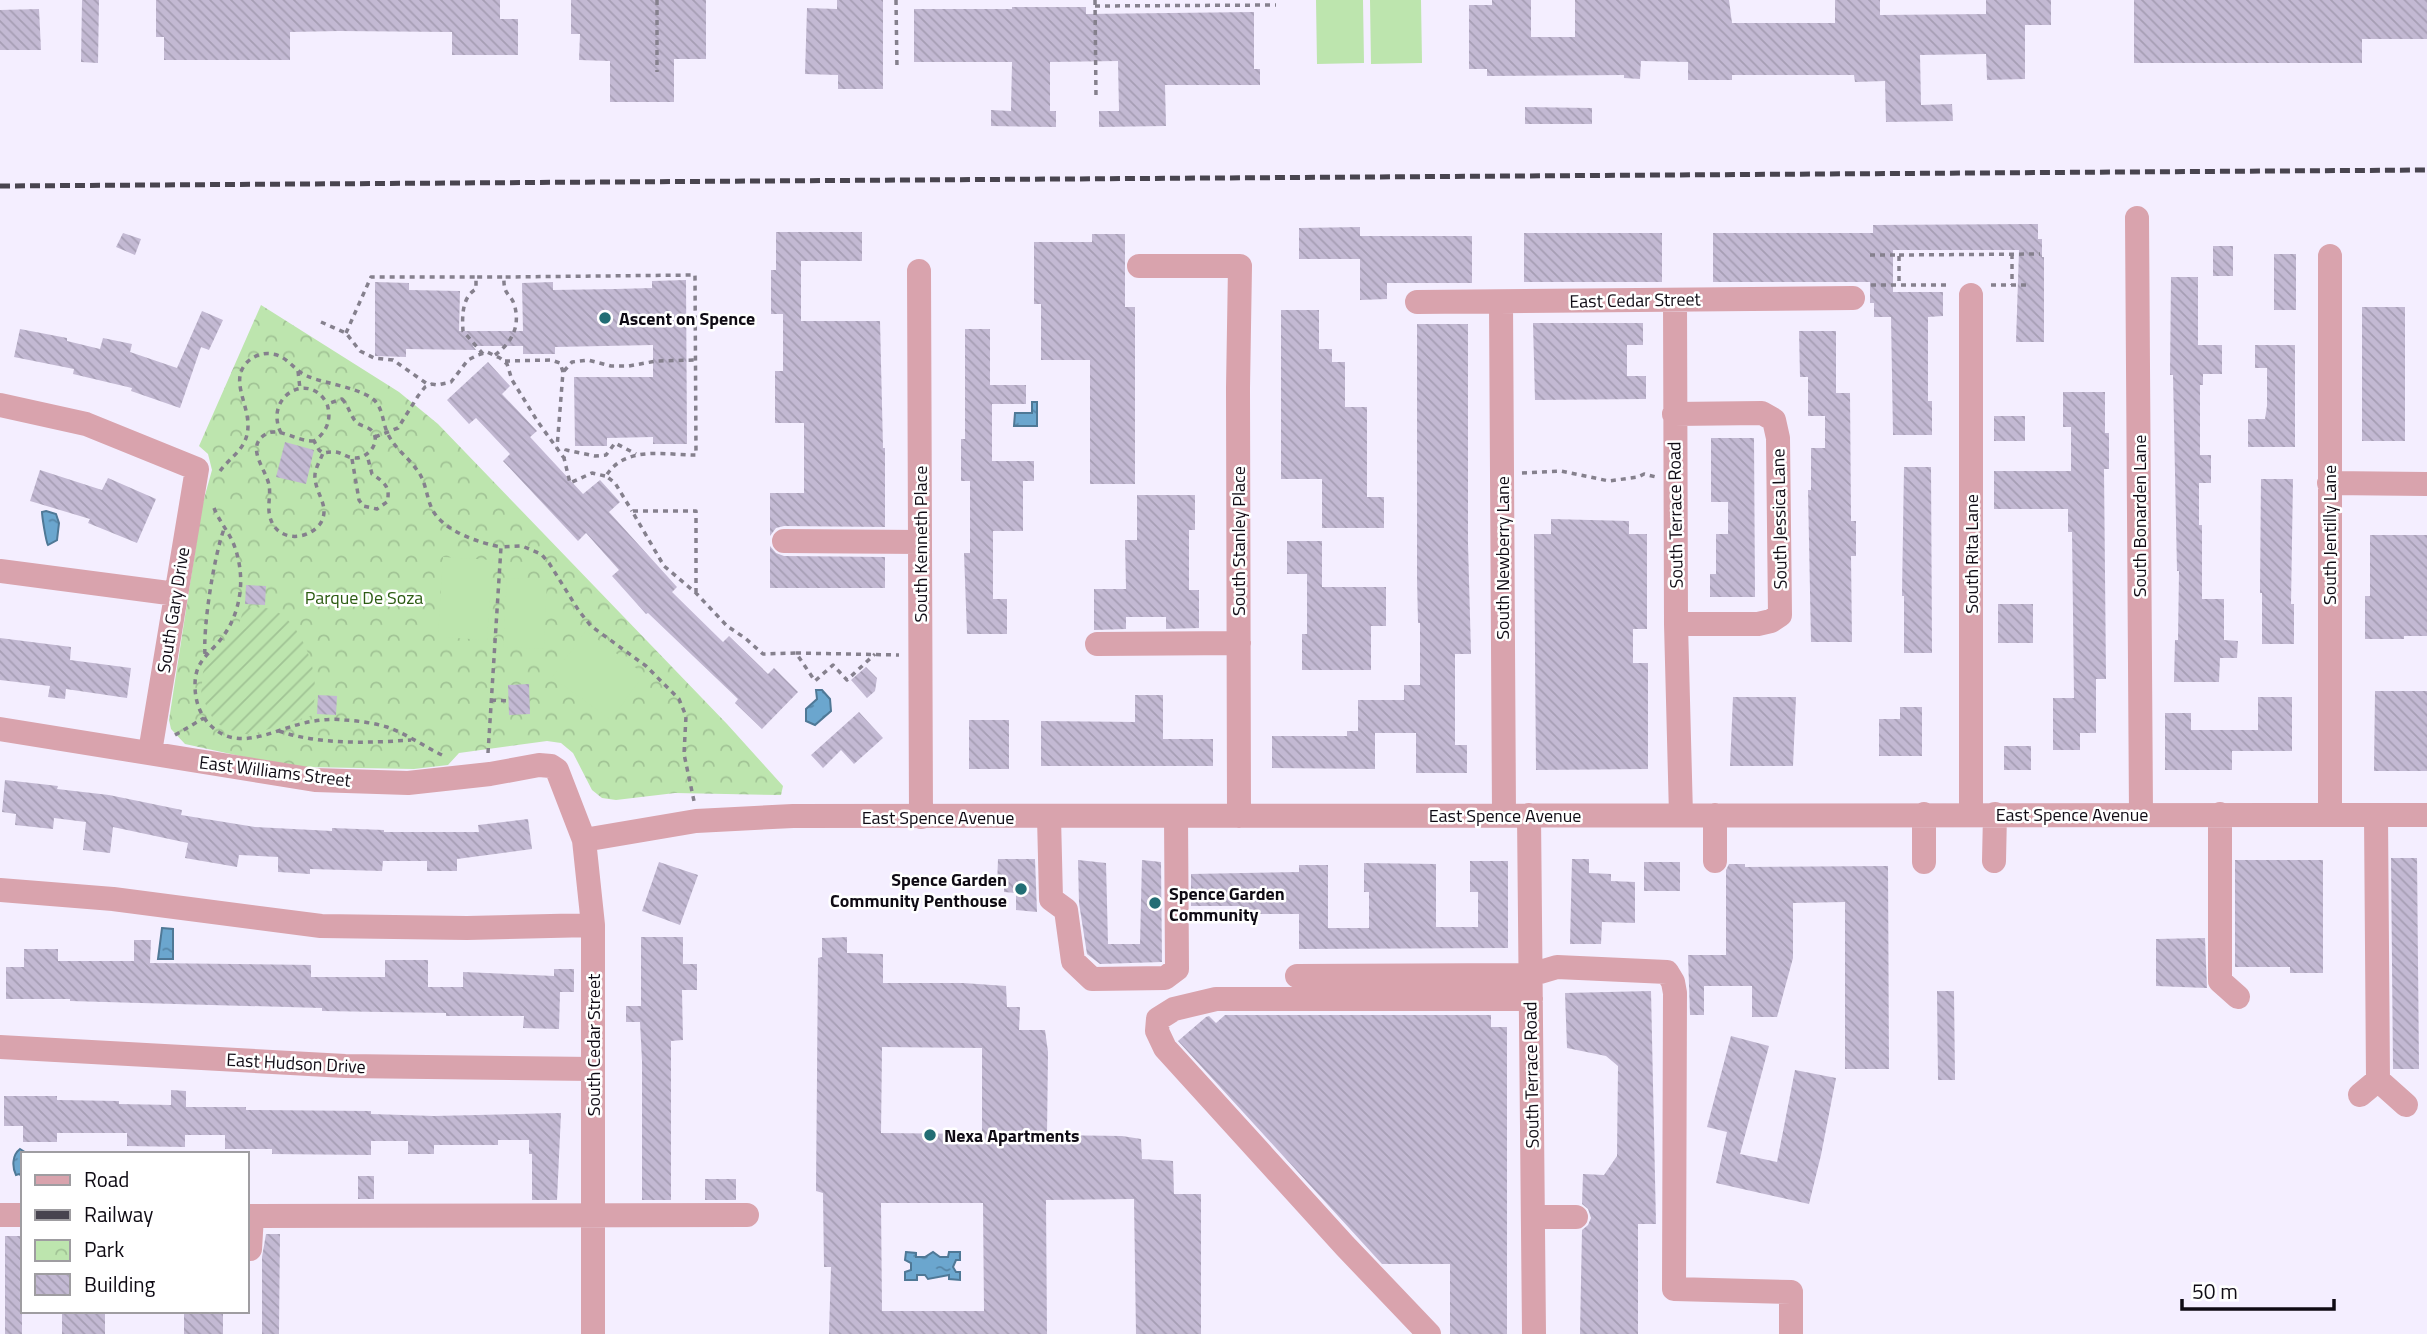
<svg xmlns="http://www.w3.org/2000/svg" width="2427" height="1334" font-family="'Titillium Web',sans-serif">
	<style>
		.park { fill: url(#park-crowns) }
		.garden { fill: url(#garden-furrows) }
		.pitch { fill: #bde5ae }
		.water { fill: url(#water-ripples); stroke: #4f7896; stroke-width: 2 }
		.building { fill: url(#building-back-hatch); fill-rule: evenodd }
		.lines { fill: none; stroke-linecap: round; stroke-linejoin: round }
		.path { stroke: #85808d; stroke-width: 3.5; stroke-dasharray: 5 5; stroke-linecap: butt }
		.minor { stroke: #d9a3ad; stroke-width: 24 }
		.rail { stroke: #48444f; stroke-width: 5; stroke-dasharray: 10 5; stroke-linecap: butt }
		.poi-dot { fill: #226d74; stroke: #fff; stroke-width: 2.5 }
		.labels { text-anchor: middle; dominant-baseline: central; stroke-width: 5; stroke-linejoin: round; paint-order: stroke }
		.street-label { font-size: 18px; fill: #0f0b14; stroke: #fff }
		.poi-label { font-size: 18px; font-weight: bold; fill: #0f0b14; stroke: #fff; text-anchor: start }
		.park-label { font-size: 18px; fill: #2c5c13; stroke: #fff }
	</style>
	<defs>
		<pattern id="park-crowns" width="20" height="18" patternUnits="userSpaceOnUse" patternTransform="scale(1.75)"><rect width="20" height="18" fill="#bde5ae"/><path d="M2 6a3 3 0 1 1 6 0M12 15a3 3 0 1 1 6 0" fill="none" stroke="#a1c395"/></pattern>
		<pattern id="garden-furrows" width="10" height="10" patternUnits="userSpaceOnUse" patternTransform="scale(1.75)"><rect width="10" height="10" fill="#bde5ae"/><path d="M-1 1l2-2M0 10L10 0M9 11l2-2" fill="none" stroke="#a1c395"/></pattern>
		<pattern id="water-ripples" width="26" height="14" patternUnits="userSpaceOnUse" patternTransform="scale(1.75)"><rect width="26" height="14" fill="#6ba6ce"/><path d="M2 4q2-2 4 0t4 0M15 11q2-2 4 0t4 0" fill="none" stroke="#5685a6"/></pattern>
		<pattern id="building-back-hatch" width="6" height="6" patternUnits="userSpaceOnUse" patternTransform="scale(1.75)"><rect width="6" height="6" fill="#c3b9d3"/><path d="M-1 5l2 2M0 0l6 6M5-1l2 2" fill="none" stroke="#a69eb4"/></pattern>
	</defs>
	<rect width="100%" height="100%" fill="#f4eeff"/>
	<path class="park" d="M261,305L399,392L438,424L727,724L783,786L781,795L675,793L616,800L602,798L592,790L573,753L561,743L547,741L459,753L448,765L414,769L305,767L267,762L185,744L171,729L169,720L202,506L212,470L208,454L199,446Z"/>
	<path class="garden" d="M244,608C251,608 259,607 266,608C293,612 311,652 314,676C316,689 314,702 313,715L250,735L226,729L214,721L201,695L203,672L208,662L230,639L239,624Z"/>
	<path class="pitch" d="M1316,0H1363L1364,63L1317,64Z
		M1370,0H1421L1422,63L1371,64Z
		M443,557L493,560L487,640L438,637Z
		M507,578L547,580L544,649L503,647Z
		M586,631L644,674L611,720L552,677Z"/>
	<path class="water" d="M1032,402H1037V426H1014L1015,413H1032Z
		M46,511L56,514L59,523L57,540L48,545C46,542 42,516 42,512Z
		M816,690H822L830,699L831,711L815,725L806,721V709L817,699Z
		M162,928L173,929V959H158Z
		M20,1149L28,1154H23V1177L19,1174L16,1175C12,1167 12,1155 20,1149Z
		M906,1252L916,1253V1257H925L933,1252L940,1257H948L949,1252H960V1260H956L953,1267L956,1272H960V1280L949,1279V1275L928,1279L925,1275H917V1280H905V1272L911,1270V1263L905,1260Z"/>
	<path class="building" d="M82,0H99L98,63L81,62Z
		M156,0H500V19H518V55H452V32L339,31L290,32V60H164V37H156Z
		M571,0H706V59H674V102H610V61L579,60L580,34H571Z
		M837,0H883V89H838V75L805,74L807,8L837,9Z
		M1492,0H1531V37H1575V0H1729L1732,23H1835V0H1880V15L1986,14V0H2051V25H2025V79L1987,80L1986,54L1920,55L1921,105L1952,104L1953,121L1886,122L1885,81L1855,82L1854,75H1732V80H1688V62L1641,61L1640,79L1624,78V75L1487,76V69H1469V5H1492Z
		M2134,0H2427V39H2362V63H2134Z
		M1012,7H1086V14L1254,12V69H1260V85H1165L1166,126L1099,127V111H1119L1118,61L1050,62V111H1056V127L991,126V110L1011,111L1012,62H914V9H1012Z
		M39,9L41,50H0V10Z
		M1525,107L1592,108V124H1525Z
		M2038,224V239H2042V257H2044V342H2016L2019,250H1893V292H1943V316L1928,317V401H1932V435H1893L1891,317H1874V303H1870V282H1713V233H1873V225Z
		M1360,227V236H1472V283H1387V299L1360,300V259H1299V228Z
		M776,232H862V261H801V321H880L883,448H885V527L784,526L776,528L770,536V493H804V423H775V371H783V314H771V270H776Z
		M123,233L141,239L135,255L116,247Z
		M1524,233H1662V282H1524Z
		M1092,234H1125V307H1135V484H1090V360H1041V304H1034V242H1092Z
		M2213,246H2233V276H2213Z
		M2274,254H2296V310H2274Z
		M2171,277H2198V345H2222V374H2203V385H2200V455H2211V483H2199V525H2202V599H2224V640L2238,641L2237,658H2220L2219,682H2174L2175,640H2178L2179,571H2177L2173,375H2170Z
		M686,280L687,444H653V437L607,438V446H575L574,377H653V345L555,347V354H523V346H473L476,350L406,349V357L375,356V282L409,283V290L460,291L459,331H523L522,283L553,282V290L616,289L652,288V281Z
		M2362,307H2405V441H2362Z
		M1281,310H1319V349H1332V362H1345V407H1367V497H1384V528H1322V479H1281Z
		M202,311L223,320L209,350L201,347L180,408L131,391L132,388L73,374L74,369L14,357L20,329L67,338V341L100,349L103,338L132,344L130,352L177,368Z
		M1533,323H1643V345H1627V376H1646V399L1535,400Z
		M1417,324H1468V544L1471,654H1455V745H1467V773H1416V733H1375V769L1272,768V736H1347V731H1358V700H1404V685H1420V623H1418L1417,579Z
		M965,329H990V385H1026V404H992V461H1034V481H1023V531H993V599H1007V634H967L964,553H970V481H961V439H965Z
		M1799,331H1836V393H1850L1851,521H1856V556H1851L1852,642H1811L1808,490H1811V448H1825V416H1808V377H1800Z
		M2255,345H2295V447H2248V419H2265L2267,406V368H2255Z
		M488,362L510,386L502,394L537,431L530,437L583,494L600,480L620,502L609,512L677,587L672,592L723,642L729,636L768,674L774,668L798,692L762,729L735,703L738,699L648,613L646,614L612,576L619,570L586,533L578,541L503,461L510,454L476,418L469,424L447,400Z
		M2063,392H2105V433H2109V469H2104L2106,679H2096V733H2080V750H2053V698H2074L2072,532H2068V509H1994V471H2071V427H2063Z
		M1994,416H2025V441H1994Z
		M1711,438H1754L1755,597H1710V574H1716V534H1728V502H1711Z
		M285,442L314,450L306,484L276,477Z
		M1904,467H1931L1932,653H1904V596H1902Z
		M40,470L102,490L108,478L156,499L137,543L88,523L90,519L30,501Z
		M2261,479H2293L2291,604H2294V644H2262V593H2260Z
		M1137,495H1195V530H1189V590H1199V628L1166,629V617H1126V629L1094,630V589H1126L1125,540H1137Z
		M1551,519L1629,521V534H1647V629H1633V663H1648V769L1536,770L1534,534H1551Z
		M2370,535H2427V636H2404V639H2365V596H2370Z
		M1287,541H1322V587H1386V626H1371V670H1302V634H1307V574H1287Z
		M770,546L776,553L784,556L885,557V588H770Z
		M246,585L266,586L265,605L245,604Z
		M1998,604H2033V643H1998Z
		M0,638L71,647L70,660L131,668L127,698L66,689L65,699L48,697L50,686L0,680Z
		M866,667L877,678L875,691L867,698L851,680Z
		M529,684L530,714L509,715L508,685Z
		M2375,691H2427V771H2374Z
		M318,695L337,696L336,715L317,714Z
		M1135,695H1163V739H1213V766H1041V721L1135,722Z
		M1733,697H1796L1793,766H1730Z
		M2258,697H2292V751H2232V770H2165V713H2191V730H2258Z
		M1900,707H1922V756H1879V719H1900Z
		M859,712L883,738L854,764L841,750L823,768L811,755Z
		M969,720H1009V769H969Z
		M2004,746H2031V770H2004Z
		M5,780L58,786L57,789L109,795L182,810L181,815L255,827L332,831V828L384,830V832H479L478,825L528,819L532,849L457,859V871H427V861H383L382,871L310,869V874L278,872V857L239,855L237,867L185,858L188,843L113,827L110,853L83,850L86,822L54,818L53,829L15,825L16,814L2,812Z
		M2391,858H2417L2419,1069H2393Z
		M998,859H1035L1037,912L1016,910V893L1004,892V887L997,886Z
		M1572,859H1589V873L1611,874V881L1635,882V923L1602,922L1601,944H1570Z
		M1078,860L1106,863L1108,944H1140L1142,860L1161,862L1162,962L1100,964L1087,954L1079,903Z
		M2235,860H2323V973H2290V967H2235Z
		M1470,861H1508V948L1299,949V914H1241V906H1191V874L1299,872V865H1328V928H1369V892H1364V863L1436,864V927H1478V892H1470Z
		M659,862L698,875L680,925L642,911Z
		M1644,862H1680V891H1644Z
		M1729,864H1745V867L1888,866L1889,1069H1845V902L1793,903V958L1777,1017H1752V986H1704V1015H1690L1688,955H1726V870Z
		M641,937H683V964H697V990H682L683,1040L671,1041V1200H642V1061L640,1022H626V1006H641Z
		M847,937V953L883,954V983H963L1006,986L1007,1007H1020L1019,1030H1045L1048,1052L1047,1135L1122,1136L1141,1139L1142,1159L1173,1161L1174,1194H1201V1334H1136L1134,1199L1046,1200L1047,1334H829L831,1267H824L823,1193L816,1191L818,958L822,957V938ZM882,1047L982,1048V1134L881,1133ZM881,1203H983L984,1311H882Z
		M2205,938L2207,988L2156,986V939Z
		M134,940H151L150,963L311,965V977H385V960H428V987H463V972L554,976V969H574V992H560L559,1029L523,1028L524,1016H446V1013L322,1011V1008L70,1001V999H6V967H24V949H58V961H134Z
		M1651,991L1656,1224H1638V1334H1580L1582,1230L1588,1225L1591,1218L1588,1209L1582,1204L1583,1174L1604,1175L1617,1156L1618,1066L1606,1056L1567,1048L1565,993Z
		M1937,991H1954L1955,1080H1938Z
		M1225,1015H1491V1027H1507V1334H1450V1264H1382L1178,1041L1206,1017L1209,1016L1216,1023Z
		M1731,1036L1769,1046L1740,1154L1777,1162L1795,1070L1836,1078L1821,1155L1809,1204L1716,1183L1727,1132L1707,1127Z
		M171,1090L186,1091V1107H246V1110L371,1111V1114L434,1116L561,1113L557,1200H532V1154H529V1140H498V1145H434V1154H408V1141H371V1155L272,1154V1149H225V1135H185V1147L127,1146V1133H57V1142H23V1126H4V1096H57V1100L119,1101V1104L171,1105Z
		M358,1176H374V1199H358Z
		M705,1179H736V1200H705Z
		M266,1234H280L279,1334H262V1257Z
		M5,1236H22V1334H5Z
		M62,1311H105V1334H62Z
		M184,1311H223V1334H184Z"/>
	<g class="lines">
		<path class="path" d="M657,0V72
			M896,0L897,69
			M1095,0L1096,98
			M1095,6L1276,5
			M2012,254V285
			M1870,255H1899V285
			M1899,255L2040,254
			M1871,285H1951
			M1991,285H2027
			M321,322L346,333L360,351L374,358L393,360L426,383L437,385L451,382L468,360L478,355L487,352L500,358L507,364L512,380L538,422L564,458
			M346,333L371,277H476
			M483,354L463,331C462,316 462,297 476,289V277H503
			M495,355C511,343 520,328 515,307C511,292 503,297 504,277L695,275L696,455C665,455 625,445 606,476L615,483L632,511
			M505,361L551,360L560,363L563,372L557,448
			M298,371L300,389
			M564,371L572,362L588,360L611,366H629L656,361L696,360
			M342,399C349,406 350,416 357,423C361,426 369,427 372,431C382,442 367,459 355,458C341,457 343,449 323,453L319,450L314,441C327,432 332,419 327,404Z
			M281,433C263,396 310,370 327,404
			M375,437L398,428L418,396L425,387L432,384
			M314,441C299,442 280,428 268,433C243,445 266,469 269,485C271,495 267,506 270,517C276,541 306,542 320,524C331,507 316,495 315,478C314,470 320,461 323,453
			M352,459L359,500L363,506L377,509L387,502C391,487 384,482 372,474L367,455
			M220,471C228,460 242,451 246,438C255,412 230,386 244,366C250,357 262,352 272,354C288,356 293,370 307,376C325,384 364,388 376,402C383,411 383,423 387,432C393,447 408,457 417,470C426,481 426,496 432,509C443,531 479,543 501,547
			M1522,473L1561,471L1609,481L1638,477L1644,474L1656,477
			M605,476L592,473L570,483L564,458L566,450L595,456L606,455L615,443L636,454
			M214,508C219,521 229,532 234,545C247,579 241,618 216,645C204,658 195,665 195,685C195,700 199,713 209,724C234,750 264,735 293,726C309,721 328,718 345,720C359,721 374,723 387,727C407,734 425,747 444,756
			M696,593V511H632L664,566L696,593L727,626L745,638L763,654L796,653L815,681L833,665L847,680L875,654
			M796,653L899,655
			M205,654C203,626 214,556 224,529
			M491,700L509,701
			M279,731C320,745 368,743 411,740
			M175,735L204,718
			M488,753L501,547L522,546L541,554L549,563L579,611L591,626L646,666L679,699L686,716L684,754L694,801"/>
		<path class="minor" d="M2137,218L2141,814
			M2330,256V815
			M1139,266H1240L1238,388L1239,816
			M919,271L921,817
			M1971,295V814
			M1675,300L1676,624L1681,815
			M1417,302L1853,298
			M1501,302L1504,815
			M0,405L86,424L197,469L150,752
			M1674,414L1762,413L1774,420L1778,438L1780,615L1771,621L1758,624H1676
			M2329,483L2427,484
			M784,541L920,542
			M0,571L176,594
			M1097,644L1239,643
			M0,729L315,780L408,783L490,774L539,765L551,766L557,770L584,840L593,925V1334
			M1924,814V862
			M2220,814V981L2238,997
			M1529,815L1534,1334
			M1715,815V861
			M2376,815L2378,1080
			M1049,817L1051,899L1066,910L1073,961L1092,979L1165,978L1177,969L1176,816
			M584,840L696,821L793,816L2427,815
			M1994,861L1995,814
			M0,890L113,899L321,926L467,928L593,925
			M1297,976L1530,975L1557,967L1667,972L1673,982L1675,993L1674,1289L1791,1292V1334
			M0,1047L345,1066L593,1069
			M2360,1095L2378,1080L2406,1105
			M0,1215H23
			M247,1216L747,1215
			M1533,1217H1576
			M250,1249L252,1216
			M1429,1334L1345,1246L1165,1048L1157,1031L1158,1019L1174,1009L1216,999H1531"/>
		<path class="rail" d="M0,186L2427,170"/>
	</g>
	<g class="poi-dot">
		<circle cx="605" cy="318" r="7"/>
		<circle cx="1021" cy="889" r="7"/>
		<circle cx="1155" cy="903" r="7"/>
		<circle cx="930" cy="1135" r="7"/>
	</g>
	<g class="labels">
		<g class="street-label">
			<text transform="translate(1635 300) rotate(-1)">East Cedar Street</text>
			<text transform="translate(1675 515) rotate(-91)">South Terrace Road</text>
			<text transform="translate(2139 516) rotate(-90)">South Bonarden Lane</text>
			<text transform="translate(1779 519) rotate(-91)">South Jessica Lane</text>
			<text transform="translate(2329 535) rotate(-90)">South Jentilly Lane</text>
			<text transform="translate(1238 541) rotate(-90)">South Stanley Place</text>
			<text transform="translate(920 544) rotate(-90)">South Kenneth Place</text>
			<text transform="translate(1971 554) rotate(-90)">South Rita Lane</text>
			<text transform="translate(1502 558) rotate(-90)">South Newberry Lane</text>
			<text transform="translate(173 610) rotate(-81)">South Gary Drive</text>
			<text transform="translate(275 771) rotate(7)">East Williams Street</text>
			<text x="2072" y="814">East Spence Avenue</text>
			<text x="1505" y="815">East Spence Avenue</text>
			<text x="938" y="817">East Spence Avenue</text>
			<text transform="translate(593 1045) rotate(-90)">South Cedar Street</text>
			<text transform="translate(296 1063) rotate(3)">East Hudson Drive</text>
			<text transform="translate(1531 1075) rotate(-91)">South Terrace Road</text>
		</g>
		<g class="poi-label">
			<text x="619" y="318">Ascent on Spence</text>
			<text x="1007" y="879" text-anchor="end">Spence Garden<tspan x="1007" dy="21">Community Penthouse</tspan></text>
			<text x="1169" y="893">Spence Garden<tspan x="1169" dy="21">Community</tspan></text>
			<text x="944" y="1135">Nexa Apartments</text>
		</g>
		<g class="park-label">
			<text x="364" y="597">Parque De Soza</text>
		</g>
	</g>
	<rect x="21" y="1152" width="228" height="161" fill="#ffffff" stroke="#9f9da1" stroke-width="2"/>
	<rect x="35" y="1175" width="35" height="10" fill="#d9a3ad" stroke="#9f9da1" stroke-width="2"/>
	<text x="84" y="1187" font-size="21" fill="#0f0b14">Road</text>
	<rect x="35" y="1210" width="35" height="10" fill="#48444f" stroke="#9f9da1" stroke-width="2"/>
	<text x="84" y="1222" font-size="21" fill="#0f0b14">Railway</text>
	<rect x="35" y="1240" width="35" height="21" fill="url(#park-crowns)" stroke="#9f9da1" stroke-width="2"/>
	<text x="84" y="1257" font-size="21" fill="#0f0b14">Park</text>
	<rect x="35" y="1274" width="35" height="21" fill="url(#building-back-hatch)" stroke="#9f9da1" stroke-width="2"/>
	<text x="84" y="1292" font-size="21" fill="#0f0b14">Building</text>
	<path d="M2182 1299v10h152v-10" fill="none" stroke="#0f0b14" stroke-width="3.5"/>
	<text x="2192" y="1299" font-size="21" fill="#0f0b14" stroke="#ffffff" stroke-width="5" paint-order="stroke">50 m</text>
</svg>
